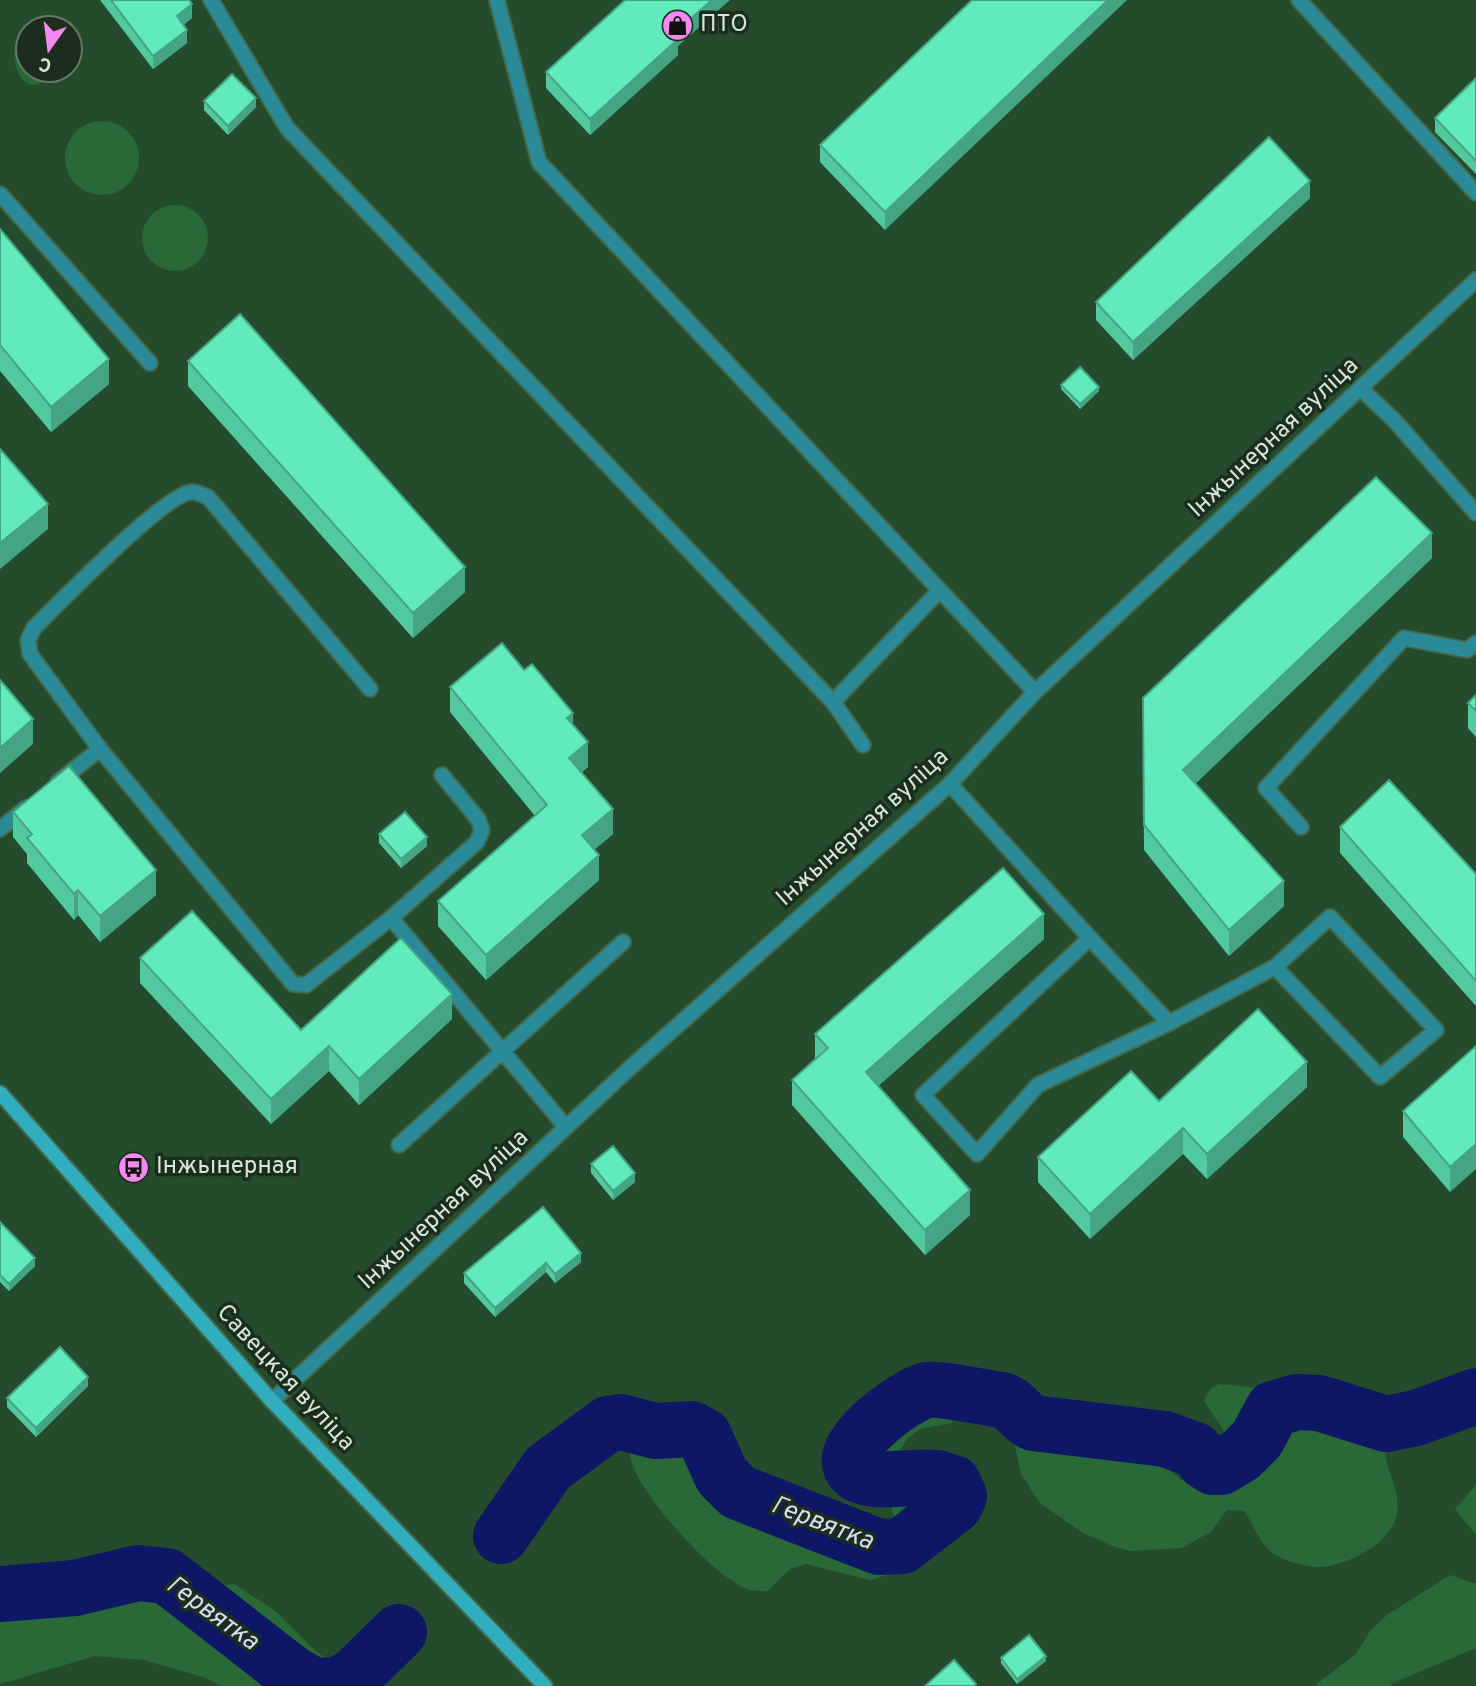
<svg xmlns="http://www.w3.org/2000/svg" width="1476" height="1686" font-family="Overpass,sans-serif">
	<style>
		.green { fill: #296937 }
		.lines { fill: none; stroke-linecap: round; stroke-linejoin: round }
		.river { stroke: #0d1766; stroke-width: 56 }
		.service-casing { stroke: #44684a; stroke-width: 18 }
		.tertiary-casing { stroke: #44684a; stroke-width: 18 }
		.secondary-casing { stroke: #44684a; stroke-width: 18 }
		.service { stroke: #2a8a97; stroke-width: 14 }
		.tertiary { stroke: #2a8a97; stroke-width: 14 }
		.secondary { stroke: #31aebe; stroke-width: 14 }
		.wall { fill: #53c9a2 }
		.shaded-wall { fill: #44a484 }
		.building { fill: #61eabc; stroke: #44a484; stroke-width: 2 }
		.labels { text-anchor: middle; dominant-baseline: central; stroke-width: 7; stroke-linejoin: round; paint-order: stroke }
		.poi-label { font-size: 24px; fill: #d3e9d5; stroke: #1c2d1e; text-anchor: start }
		.street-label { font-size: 24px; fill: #d3e9d5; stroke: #1c2d1e }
		.water-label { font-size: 26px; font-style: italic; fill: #d3ddf4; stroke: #1c2d1e }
	</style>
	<rect width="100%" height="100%" fill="#244c2c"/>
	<path class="green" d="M24,29H28V70H53C25,113 0,51 24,29Z
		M65 158a37 37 0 1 1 74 0a37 37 0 1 1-74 0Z
		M142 238a33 33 0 1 1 66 0a33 33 0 1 1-66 0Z
		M1219,1384C1236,1385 1254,1388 1272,1389C1300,1390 1340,1387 1366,1399C1377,1404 1388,1429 1388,1440C1388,1444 1385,1447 1385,1451C1386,1472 1401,1491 1397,1513C1393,1543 1347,1566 1319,1567C1305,1567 1286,1561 1274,1554C1258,1543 1255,1526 1244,1511L1227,1510L1212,1531L1182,1548L1132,1551L1115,1547L1083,1533L1040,1503L1021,1474L1014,1441L1016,1418L1029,1412L1060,1416L1128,1414L1155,1446L1169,1470L1181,1480H1199L1221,1472C1238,1439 1221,1428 1204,1401L1210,1389Z
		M900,1400L948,1404L955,1413L952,1423L920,1429L907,1439L898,1454L897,1469L905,1484L932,1503L941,1517L931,1548L904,1569L871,1580L806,1564L790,1569L767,1591C762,1591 755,1591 750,1590C717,1581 635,1491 630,1456C629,1452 631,1445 631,1440L657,1426H675L704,1440L756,1480L772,1483L838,1526L868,1535L884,1531L895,1519L890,1504L865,1482L848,1455C857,1420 860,1406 900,1400Z
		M1476,1485V1535L1455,1509Z
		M30,1573L53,1576L67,1584L120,1589L162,1599L179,1597L193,1589L234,1584L274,1610L317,1652L337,1667L339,1686H220L206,1678L144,1660L95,1656L0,1684V1589Z
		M1450,1575L1476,1584V1648L1393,1683L1391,1686H1314L1356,1654L1370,1631L1387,1615Z"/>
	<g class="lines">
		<path class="river" d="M501,1536L548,1468L608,1424L621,1422L655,1431L691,1429L704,1436L722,1476L738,1492L879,1547L902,1546L955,1505L959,1496L953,1483C948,1482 942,1479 937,1478C917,1475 874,1485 857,1474C825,1452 907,1394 927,1390C940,1388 986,1398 1002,1400C1017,1405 1019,1416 1033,1423L1165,1439L1195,1450L1205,1462L1213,1467H1221L1241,1455L1257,1439L1273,1409L1297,1402L1319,1403L1386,1424L1416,1418L1476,1396
			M0,1594L75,1588L138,1573L167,1576L293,1674L313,1685L332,1686
			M337,1686L354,1676L399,1632"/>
		<defs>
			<path id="service" d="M211,0L287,128L833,702L863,745
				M497,0L539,162L1035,692
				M1299,0L1476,193
				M0,194L150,363
				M1360,388L1394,420L1476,513
				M833,702L940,590
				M100,749L30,654L28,640L34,628C57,605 167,492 192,492C197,492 203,495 208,497L370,689
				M58,782L100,749L293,984L306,985L391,918L477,842L482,830L478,819L442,775
				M950,784L1090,938L923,1095L977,1154L1038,1085L1169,1023L1275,967L1380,1077L1436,1030L1330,917L1275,967
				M1301,827L1266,788L1404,638L1467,650L1476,643
				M0,829L26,808
				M391,918L566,1127
				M1090,938L1169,1023
				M399,1145L623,942"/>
			<path id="tertiary" d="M272,1401L632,1066L950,784L1035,692L1476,280"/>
			<path id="secondary" d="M0,1093L272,1401L545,1686"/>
		</defs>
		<use href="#service" class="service-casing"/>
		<use href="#tertiary" class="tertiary-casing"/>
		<use href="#secondary" class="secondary-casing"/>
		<use href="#service" class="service"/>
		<use href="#tertiary" class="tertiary"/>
		<use href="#secondary" class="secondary"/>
	</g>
	<path class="wall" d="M100,0H189L192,18L183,25L187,43L153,69Z
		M972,0L885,230L820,162V145Z
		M678,46V55L590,135L546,88V72Z
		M1476,78V174L1435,132V118Z
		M204,101L256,107L228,135L204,110Z
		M1310,198L1133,360L1096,320V302Z
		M0,229L109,384L51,432L0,371Z
		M188,361L465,592L413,638L188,386Z
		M1061,385L1099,391L1080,409L1061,389Z
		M1432,558L1195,784L1284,906L1229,956L1144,850L1143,698Z
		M524,670L573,725L588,767L581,773L613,834L595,849L599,880L486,980L438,926V901L535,816L450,712V687Z
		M1476,695V737L1468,728V703Z
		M13,812L156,895L100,942L78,915L74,920L27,863V854L13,837Z
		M1340,827L1476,874V1006L1340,853Z
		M379,834L427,846L401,868L379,843Z
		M1044,939L878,1086L970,1215L925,1255L792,1105V1080L815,1059V1034Z
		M140,958L301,1030L452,1019L359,1105L329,1071L271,1124L140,983Z
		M1476,1046L1450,1192L1403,1137V1111Z
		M1307,1087L1207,1179L1183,1154L1090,1239L1038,1182V1157L1159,1101Z
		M591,1164L635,1182L613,1200L591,1173Z
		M543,1207L581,1262L555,1283L546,1272L495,1317L464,1283V1273Z
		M0,1222L35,1266L9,1291L0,1282Z
		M88,1386L36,1437L7,1407V1398Z
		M1001,1658L1046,1661L1017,1684L1001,1663Z"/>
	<path class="shaded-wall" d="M712,0H730L678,46V55L590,135V119L673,34Z
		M1108,0H1127L885,230V212Z
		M192,4V18L177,30V16Z
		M187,30V43L153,69V56Z
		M256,98V107L228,135V126Z
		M1310,181V198L1133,360V342Z
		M109,359V384L51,432V407Z
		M1099,387V391L1080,409V404Z
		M48,504V529L0,569V543Z
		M1432,533V558L1183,795V770Z
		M465,567V592L413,638V613Z
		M573,713V738L567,718Z
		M33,719V744L0,773V748Z
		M588,742V767L569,783V758Z
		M613,809V834L582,860V835Z
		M427,837V846L401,868V859Z
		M599,855V880L486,980V955Z
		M156,870V895L100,942V916Z
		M1284,881V906L1229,956V930Z
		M78,890V915L74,920V894Z
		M1044,914V939L866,1097V1072Z
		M452,994V1019L359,1105V1079Z
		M329,1046V1071L271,1124V1099Z
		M1307,1062V1087L1207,1179V1154Z
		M1183,1128V1154L1090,1239V1214Z
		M1476,1144V1169L1450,1192V1167Z
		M635,1173V1182L613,1200V1191Z
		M970,1190V1215L925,1255V1230Z
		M581,1253V1262L555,1283V1274Z
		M35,1258V1266L9,1291V1284Z
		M546,1263V1272L495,1317V1308Z
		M88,1377V1386L36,1437V1428Z
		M1046,1656V1661L1017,1684V1679Z"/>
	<path class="building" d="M111,0H189L192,4L177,16L187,30L153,56Z
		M625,0H712L673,34L678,39L590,119L546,72Z
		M972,0H1108L885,212L820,145Z
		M232,74L256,98L228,126L204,101Z
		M1476,78V161L1435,118Z
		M1269,137L1310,181L1133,342L1096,302Z
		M0,229L109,359L51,407L0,345Z
		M240,314L465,567L413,613L188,361Z
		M1080,367L1099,387L1080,404L1061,385Z
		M0,449L48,504L0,543Z
		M1376,477L1432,533L1183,770L1284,881L1229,930L1144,825L1143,698Z
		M502,643L524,670L532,664L573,713L567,718L588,742L569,758L613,809L582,835L599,855L486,955L438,901L547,805L450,687Z
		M0,680L33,719L0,748Z
		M1476,695V711L1468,703Z
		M69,766L156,870L100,916L78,890L74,894L27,838L32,834L13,812Z
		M1389,780L1476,874V981L1340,827Z
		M405,812L427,837L401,859L379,834Z
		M1003,868L1044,914L866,1072L970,1190L925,1230L792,1080L828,1048L815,1034Z
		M192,911L301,1030L401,938L452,994L359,1079L329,1046L271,1099L140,958Z
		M1258,1009L1307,1062L1207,1154L1183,1128L1090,1214L1038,1157L1131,1071L1159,1101Z
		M1476,1046V1144L1450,1167L1403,1111Z
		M613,1146L635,1173L613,1191L591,1164Z
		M543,1207L581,1253L555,1274L546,1263L495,1308L464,1273Z
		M0,1222L35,1258L9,1284L0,1275Z
		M60,1347L88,1377L36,1428L7,1398Z
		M1029,1635L1046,1656L1017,1679L1001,1658Z
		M954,1660L976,1684L974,1686H925Z"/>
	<defs>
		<symbol id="shop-disc" viewBox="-11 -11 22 22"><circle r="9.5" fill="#f489f1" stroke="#1c2d1e"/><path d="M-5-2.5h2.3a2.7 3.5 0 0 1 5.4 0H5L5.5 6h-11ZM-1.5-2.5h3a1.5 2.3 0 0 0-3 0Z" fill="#111"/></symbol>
		<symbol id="bus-disc" viewBox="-11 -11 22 22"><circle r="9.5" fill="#f489f1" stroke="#1c2d1e"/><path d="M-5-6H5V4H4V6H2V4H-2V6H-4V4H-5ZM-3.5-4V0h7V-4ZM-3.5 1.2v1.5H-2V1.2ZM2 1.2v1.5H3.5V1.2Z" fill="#111"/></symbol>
	</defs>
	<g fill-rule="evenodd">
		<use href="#shop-disc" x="660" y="8" width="35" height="35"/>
		<use href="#bus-disc" x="116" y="1150" width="35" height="35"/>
	</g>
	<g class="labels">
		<g class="poi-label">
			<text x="700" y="25">ПТО</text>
			<text x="156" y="1167">Інжынерная</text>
		</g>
		<g class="street-label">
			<text transform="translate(1274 438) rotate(-43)">Інжынерная вуліца</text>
			<text transform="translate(863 828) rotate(-42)">Інжынерная вуліца</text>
			<text transform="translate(444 1210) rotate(-43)">Інжынерная вуліца</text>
			<text transform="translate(285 1378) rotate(47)">Савецкая вуліца</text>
		</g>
		<g class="water-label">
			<text transform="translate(822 1524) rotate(21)">Гервятка</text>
			<text transform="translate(212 1614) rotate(36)">Гервятка</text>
		</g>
	</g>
	<g transform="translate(49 49) rotate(194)"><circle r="33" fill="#1c2d1e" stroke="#657867" stroke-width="2"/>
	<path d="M0-5L12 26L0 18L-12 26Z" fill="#f489f1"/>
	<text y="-10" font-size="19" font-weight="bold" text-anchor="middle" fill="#d3e9d5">С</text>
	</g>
</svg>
